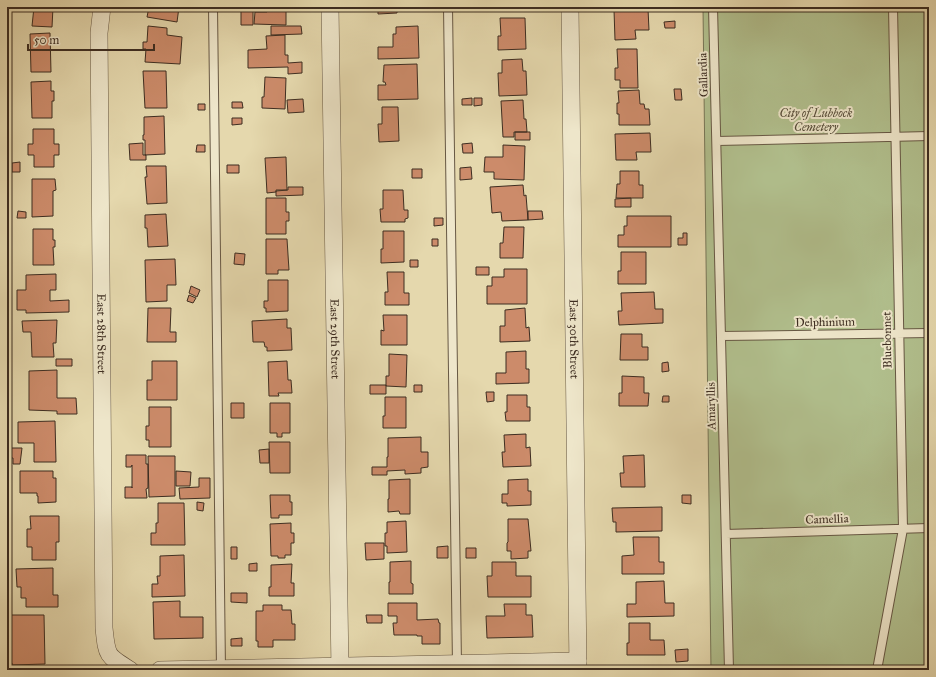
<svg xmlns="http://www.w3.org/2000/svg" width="936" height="677" font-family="'IM FELL Great Primer',serif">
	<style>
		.green { fill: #b1bf8d; stroke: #777657 }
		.building { fill: #cc8b6a; stroke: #3d2d21 }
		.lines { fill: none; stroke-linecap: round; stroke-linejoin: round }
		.lane-casing { stroke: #675844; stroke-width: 10 }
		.street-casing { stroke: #675844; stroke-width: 18 }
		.lane { stroke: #eee6ca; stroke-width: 8 }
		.street { stroke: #eee6ca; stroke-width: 17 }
		.labels { text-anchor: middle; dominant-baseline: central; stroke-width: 4; stroke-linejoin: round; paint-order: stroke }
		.street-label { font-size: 12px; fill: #3d2d21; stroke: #eee6ca }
		.park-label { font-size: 12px; font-style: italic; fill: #544a37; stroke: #eee6ca }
	</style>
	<rect width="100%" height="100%" fill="#e5d8ad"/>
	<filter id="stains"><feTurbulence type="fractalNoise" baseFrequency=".005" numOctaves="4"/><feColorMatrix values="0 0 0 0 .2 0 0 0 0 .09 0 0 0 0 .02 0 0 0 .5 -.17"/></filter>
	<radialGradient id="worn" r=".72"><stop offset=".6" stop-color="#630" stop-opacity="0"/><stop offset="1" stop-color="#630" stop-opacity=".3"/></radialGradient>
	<path class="green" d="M703,7H929V670H711Z"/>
	<path class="building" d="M34,7H53L52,27L32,26Z
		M149,7H179L177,22L147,17Z
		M267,7H286V25L254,24L255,12H267Z
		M375,7H397V13L378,14V11H375Z
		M241,8H253V25H241Z
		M648,9L649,30H635L636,39L615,40L614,10Z
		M500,18H525L526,49L498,50V36H501Z
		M675,21V28H665L664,22Z
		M148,26L167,28V35L182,37L180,64L145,62L146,49H143V42H147Z
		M271,26H301L302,34L271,35Z
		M418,26L419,58L378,59V47H393V34H396V27Z
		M50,33L51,72H31L30,34Z
		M285,35V55H288V63L302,62V73L288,74V67L248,68V50L267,49L266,36Z
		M617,49H637L638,88H620V80H615V68H618Z
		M522,59L523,71H526L527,95L499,96L498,73H502V60Z
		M417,64L418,99L378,100V85H386L385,82H383L384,65Z
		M143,71H166L167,108H145Z
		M265,77L286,78L285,109L262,108V97H264Z
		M51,81V91H54V101H52V118H32L31,82Z
		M674,89H681L682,100H675Z
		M639,90L640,104H644L645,109H649L650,125H619V114H617V103H619L618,91Z
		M472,98V105H462V99Z
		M474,98H482V105L474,106Z
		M303,99L304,112L288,113L287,100Z
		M523,100L524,119H526L527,132H514V137H503L501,101Z
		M232,102H242L243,108H232Z
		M198,104H205V110H198Z
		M382,107H398L399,141L379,142L378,124H382Z
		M164,116L165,154L145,155V140H143V135H144V117Z
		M232,118H242V124L232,125Z
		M33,129H54V144H59V155H54V167H34V155H28V144H33Z
		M515,132H530V140H515Z
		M650,133L651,152H636L637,160H616L615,134Z
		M143,143V155H146V160H130L129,144Z
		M472,143L473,153H463L462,144Z
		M197,145H205V152H196Z
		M503,145L525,146L524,180L494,179V172H484L485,157H503Z
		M286,157L287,190H276V192L267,193L265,158Z
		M20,162V172H12V163Z
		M227,165H239V173H227Z
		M146,166H166L167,203L147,204L145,177H147Z
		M471,167L472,179L460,180V168Z
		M412,169H422V178H412Z
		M620,171H639V185H643V198H616L617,184H620Z
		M32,179H55L56,190L53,191V216L32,217Z
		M523,185L524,196L526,195L528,220L502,221L501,212L492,213L490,187Z
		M288,187H303V195L276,196V191L288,190Z
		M383,190H403L404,210H408V218L405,219V222H381L380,209H383Z
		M266,198H286V212H289V221H286V234H266Z
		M631,198V207H615V199Z
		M18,211L26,212V218H17Z
		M528,211H542L543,219L528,220Z
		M166,214L168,246L148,247L147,228H145V215Z
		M627,216H671V247H618V235H624V226H627Z
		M434,218H443V225L434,226Z
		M504,227H524L523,258H500V243H503Z
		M33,229H53V240H55V247H53L54,265H33Z
		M383,231H404V262L381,263V249H383Z
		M683,233H687V245H678V238H683Z
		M266,239H287L289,270H278V274H266Z
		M432,239H438V246H432Z
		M621,252H646V284H618V271H621Z
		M235,253L245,254L244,265L234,264Z
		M175,259L176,285H167V301L146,302L145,260Z
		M410,260H418V267H410Z
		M476,267H489V275H476Z
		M504,269H527V304H487V286H492V277H504Z
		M387,272H404V293H409V305H385V292H388Z
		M56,274V290H50V301L69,300V312L26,313V310H17V290H26V275Z
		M268,280H288V311L266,312V308H264V301H268Z
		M191,286L200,290L197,297L189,293Z
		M654,292L655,309H663V323L619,325L618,311H622L621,293Z
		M189,295L196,298L193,303L187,301Z
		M148,308H171L170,332H176V342H147Z
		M525,308L526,328L529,327L530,341L500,342V326H505V310Z
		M383,315H407V345H381V330L384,331Z
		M287,319V328H291L292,350L267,351V347H265L264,342H253L252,321Z
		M57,320L56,343H53L54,357H32L31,332H23L22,321Z
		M621,334H642V347H648V360H620Z
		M526,351V369H529V383L496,384V373H506V352Z
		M389,354L407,355L406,387L386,386V376H389Z
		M56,359H72V366H56Z
		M152,361H177V400H147V380H152Z
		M287,361L288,380H291L292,393H278L279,396H269L268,362Z
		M668,362L669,371L662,372V363Z
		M57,370V398H76L77,414H57V411L29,410V371Z
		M622,376L644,377V393H649L648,406H619V393H622Z
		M370,385H386V394H370Z
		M414,385H422V392H414Z
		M486,392H494V401L487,402Z
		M507,395H527V407H530V421H506L505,412H507Z
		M663,396H669V402H662Z
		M385,397H406V428H383V416H385Z
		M231,403H244V418H231Z
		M270,403H290V433H282V437H277V433H270Z
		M149,407H171V447H149V440H146V426H149Z
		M55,421L56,462H34V443H18V422Z
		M526,434V448L530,447L531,466L503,467L502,452H505L504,435Z
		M421,437V452H428V467L421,468V473L405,474V470L387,471V475H372V467H387V457H388V438Z
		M269,442H290V473H270Z
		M7,448H22L20,464H13V458H7Z
		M269,449V463H260L259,450Z
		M126,455H146V464H148V488L146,489L147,498H125V487H132V488V465L131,467H126Z
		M644,455L645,487H621L620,473H624L623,456Z
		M148,456H175V496L149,497Z
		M20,471H53V478H56V502L38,503V496H37V493H20Z
		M176,471L191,472L190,486H176Z
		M199,478H210V498L180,499L179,488L199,487Z
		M410,479V514H400L399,511L388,512V499H389V480Z
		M528,479V491H531V505L507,506V503H502V494H508V480Z
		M270,495H290V502H292V515H279V518H271Z
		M682,495H691V504L682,503Z
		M197,502L204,503L203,511L197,510Z
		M158,503H184L185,545H151V533H156V523H158Z
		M662,507V531L616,532V522H613L612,508Z
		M30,516H59V542H56V560H32V547H27V529H31Z
		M508,519H528L531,551H528V558L511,559V551H507V543L508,542Z
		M406,521L407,552L387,553V546H385V533H387V522Z
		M291,523V533H294V543H291V555H285V558H278V556H271L270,524Z
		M633,537H659V562H664V574H622V556L634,555Z
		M365,543H384V559L366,560Z
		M448,546V558H437V547Z
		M231,547H237V559H231Z
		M466,548H476V558H466Z
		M184,555L185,596L152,597V584H158L157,576H160V556Z
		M411,561V583L413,584V594H389V582H390V562Z
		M492,562H516V576H531V597H488L487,576H492Z
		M257,563V571H249V564Z
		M292,564L291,583H294V596H269V587H271V565Z
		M53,568V595H58V607H26V598H21V587H17L16,569Z
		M664,581L665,603H674V616L627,617V604H636V582Z
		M231,593H247V603L231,602Z
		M180,601V617H203V638L154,639L153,602Z
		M388,603H417V620L438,619L439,623H440V644H422V636H417V635H394L393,623H397V616H388Z
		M504,604H526V615H532L533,637L487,638L486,616H505Z
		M263,605H282V610H291L292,624H295V640H273V647H258V641H256V611H263Z
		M7,615H44L45,664L12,665V663H7Z
		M366,615H382V623H367Z
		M629,623H650V640H664L665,655H627V643H629Z
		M242,638V646H231V639Z
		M688,649V661L676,662L675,650Z
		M627,666H645V670H627Z"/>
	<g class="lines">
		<defs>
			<path id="lane" d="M213,7L221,670
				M448,7L457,665
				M713,7L729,670
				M717,141L929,136
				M721,336L929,333
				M726,534L929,528
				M877,670L903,529L893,7"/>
			<g id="street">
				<path id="s1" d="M102,7L99,33L104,628C107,656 106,655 130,670"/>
				<path id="s2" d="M330,7L340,670"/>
				<path id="s3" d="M570,7L578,670"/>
				<path d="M160,670L578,661"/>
			</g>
		</defs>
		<use href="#lane" class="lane-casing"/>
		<use href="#street" class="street-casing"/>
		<use href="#lane" class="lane"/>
		<use href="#street" class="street"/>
	</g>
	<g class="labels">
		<g class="street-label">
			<text transform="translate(703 75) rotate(-92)">Gallardia</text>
			<text transform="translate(825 322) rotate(-1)">Delphinium</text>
			<text stroke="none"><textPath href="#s1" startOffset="327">East 28th Street</textPath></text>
			<text stroke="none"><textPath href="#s2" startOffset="332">East 29th Street</textPath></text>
			<text stroke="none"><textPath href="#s3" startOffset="332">East 30th Street</textPath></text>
			<text transform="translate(887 340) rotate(-91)">Bluebonnet</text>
			<text transform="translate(711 406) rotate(-91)">Amaryllis</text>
			<text transform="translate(827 519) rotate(-2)">Camellia</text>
		</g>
		<g class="park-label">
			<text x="816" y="113">City of Lubbock<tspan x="816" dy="14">Cemetery</tspan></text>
		</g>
	</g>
	<rect width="936" height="677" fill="none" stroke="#e5d8ad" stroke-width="24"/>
	<rect x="8" y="8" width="920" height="661" fill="none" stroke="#3d2d21" stroke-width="2"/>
	<rect x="12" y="12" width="912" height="653" fill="none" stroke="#3d2d21"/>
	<path d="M28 44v6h126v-6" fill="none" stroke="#3d2d21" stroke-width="2"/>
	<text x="34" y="44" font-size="12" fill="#3d2d21" stroke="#eee6ca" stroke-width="3" paint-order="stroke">50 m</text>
	<rect width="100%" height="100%" filter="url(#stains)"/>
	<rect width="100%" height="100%" fill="url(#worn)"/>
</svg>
